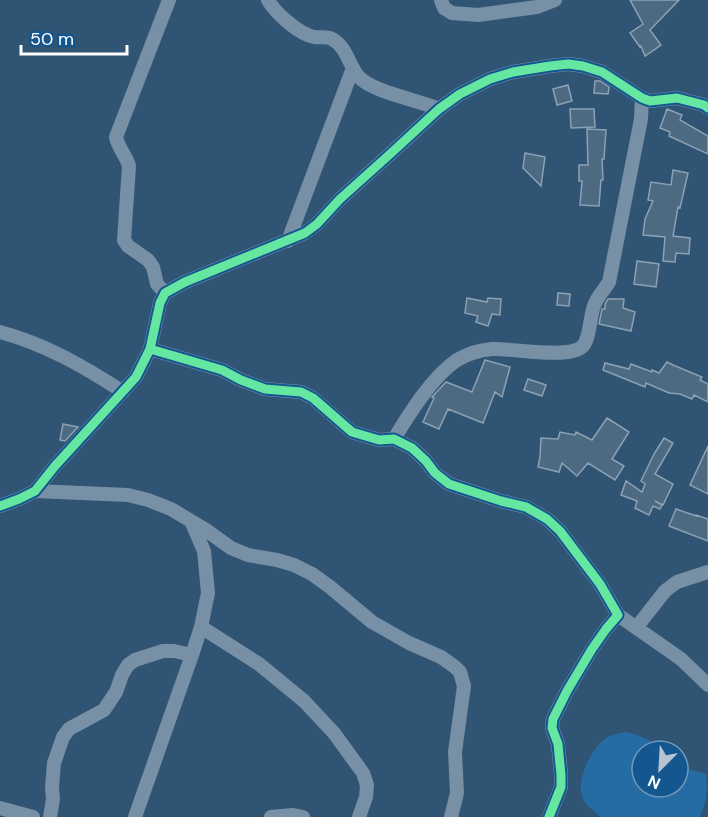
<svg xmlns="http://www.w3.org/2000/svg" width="708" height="817" font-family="'DM Sans',sans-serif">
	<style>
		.green { fill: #256ba4 }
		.building { fill: #4d6a83; stroke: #8ca2b4; stroke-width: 1.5 }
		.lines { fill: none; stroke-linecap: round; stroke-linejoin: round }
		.minor { stroke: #7790a6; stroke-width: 14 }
		.cycleway-casing { stroke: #14568f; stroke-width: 13 }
		.cycleway { stroke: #66e7a1; stroke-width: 9 }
	</style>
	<rect width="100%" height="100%" fill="#305473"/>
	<path class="green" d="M626,732C638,735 655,740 662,751H642V787H678V761L689,769L706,774C708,788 706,804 700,817H601C594,811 584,805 582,796C576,779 593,745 608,737C613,734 620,733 626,732Z"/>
	<path class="building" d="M630,0H679L650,30L661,45L645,56L641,46L640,47L630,33L643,24Z
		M595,81H600L609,87L608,94L594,93Z
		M568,85L572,101L557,105L553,89Z
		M570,109H594L595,127L571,128Z
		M667,109L682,115L680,120L708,136V154L669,136L670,132L660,128Z
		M587,129L606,130L604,159H602L603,180H601L599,206L580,205L582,181H579V165H588Z
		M525,153L545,157L541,186L523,168Z
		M673,170L688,173L680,208L678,207L673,236L690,238L689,254L676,253L675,262L663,261L665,237L643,235L645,219L653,201L648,200L651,182L671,185Z
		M637,261L659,264L656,287L634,284Z
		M558,293L570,294L569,306L557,305Z
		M467,298L487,302L488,298L501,299L500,315L492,314L488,326L476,322L478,316L465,313Z
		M608,299H624L623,308L635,312L631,331L599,324L602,309H605V304Z
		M485,360L510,367L502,397L495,392L483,423L448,409L439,429L423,422L434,398L432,397L446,382L472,392Z
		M667,362L673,365L702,377L700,380L708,384V402L694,395L692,399L680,394L669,393L646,383L645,387L603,370L605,363L629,369L631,364L652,372V370L659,373Z
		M528,379L546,385L542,396L524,390Z
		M607,418L629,432L612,459L624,466L615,480L588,463L577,476L562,463L559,472L538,467L540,457L541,438L558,439L560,432L575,435L576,432L592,440Z
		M63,424L78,427L65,441L60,440Z
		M664,438L673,443L655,474L673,484L663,505L655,501L662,505L660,509L653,506L649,515L635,508L637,501L621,495L626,481L642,492L645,484L641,481L654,454Z
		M708,446V494L690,485Z
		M676,509L696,516V515L708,519V541L669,526Z"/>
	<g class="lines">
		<path class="minor" d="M268,0C275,13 299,34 314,37C320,38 327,36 332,39C346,46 349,65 358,76C371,92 419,100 439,109
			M441,0L444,8L452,13L478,15L537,7L555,0
			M288,241L353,68
			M165,293L157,284L153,267L148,260L128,246L124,240L129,166C126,155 118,148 116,137L169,0
			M0,332C45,344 85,367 123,392
			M150,349L222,370L241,380L265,389L301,392L313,398L352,432L379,440L394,439L412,448L426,461L435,473L449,484L501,501L526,507L547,519L560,531L600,584L618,615L606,629L592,649L567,691L553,719L552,728L558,744L561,775V787L549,817
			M394,439C409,414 432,377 457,360C467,354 480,350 492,349C511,348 569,360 583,346C590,338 590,316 594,306C597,297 604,290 609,282L641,119L642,98
			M35,491L128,495L148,500L171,509L206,530L231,548L248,555L277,560L294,565L312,574L330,587L372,622L409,643L441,657L455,667L460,672L464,686L455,752L457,793L451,817
			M0,506L19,499L35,491L55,466L136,377L150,349L160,303L165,293L185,282L305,233L317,224L340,199L389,155L439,109L460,94L490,79L513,72L550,66L568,64L583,66L602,72L642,98L650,101L677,98L704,105L708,108
			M618,615L681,659L708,685
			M201,627L259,664L304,701L334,733L363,773L367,785L366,797L359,817
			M636,628L665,591L677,582L708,572
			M0,808L33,817
			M50,817L53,799L52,787L54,763L63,737L69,729L104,710L116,692L122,675L128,665L135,660L163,651H174L192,655
			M135,817L192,655L201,627L208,593L204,551L191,521
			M271,817L293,815L303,817"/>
		<defs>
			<path id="cycleway" d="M150,349L222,370L241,380L265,389L301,392L313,398L352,432L379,440L394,439L412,448L426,461L435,473L449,484L501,501L526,507L547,519L560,531L600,584L618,615L606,629L592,649L567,691L553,719L552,728L558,744L561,775V787L549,817
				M0,506L19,499L35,491L55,466L136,377L150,349L160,303L165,293L185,282L305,233L317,224L340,199L389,155L439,109L460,94L490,79L513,72L550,66L568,64L583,66L602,72L642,98L650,101L677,98L704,105L708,108"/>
		</defs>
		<use href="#cycleway" class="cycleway-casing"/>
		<use href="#cycleway" class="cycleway"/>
	</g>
	<g transform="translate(660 769) rotate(204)"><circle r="28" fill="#14568f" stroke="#729abc" stroke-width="1.5"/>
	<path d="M0-4.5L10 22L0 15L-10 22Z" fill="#b7c3ce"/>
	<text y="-9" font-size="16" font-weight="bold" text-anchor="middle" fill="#ffffff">N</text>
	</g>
	<path d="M21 45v9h106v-9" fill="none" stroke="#ffffff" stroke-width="3"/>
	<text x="30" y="45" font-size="18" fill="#ffffff" stroke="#14568f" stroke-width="4.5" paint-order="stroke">50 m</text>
</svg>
